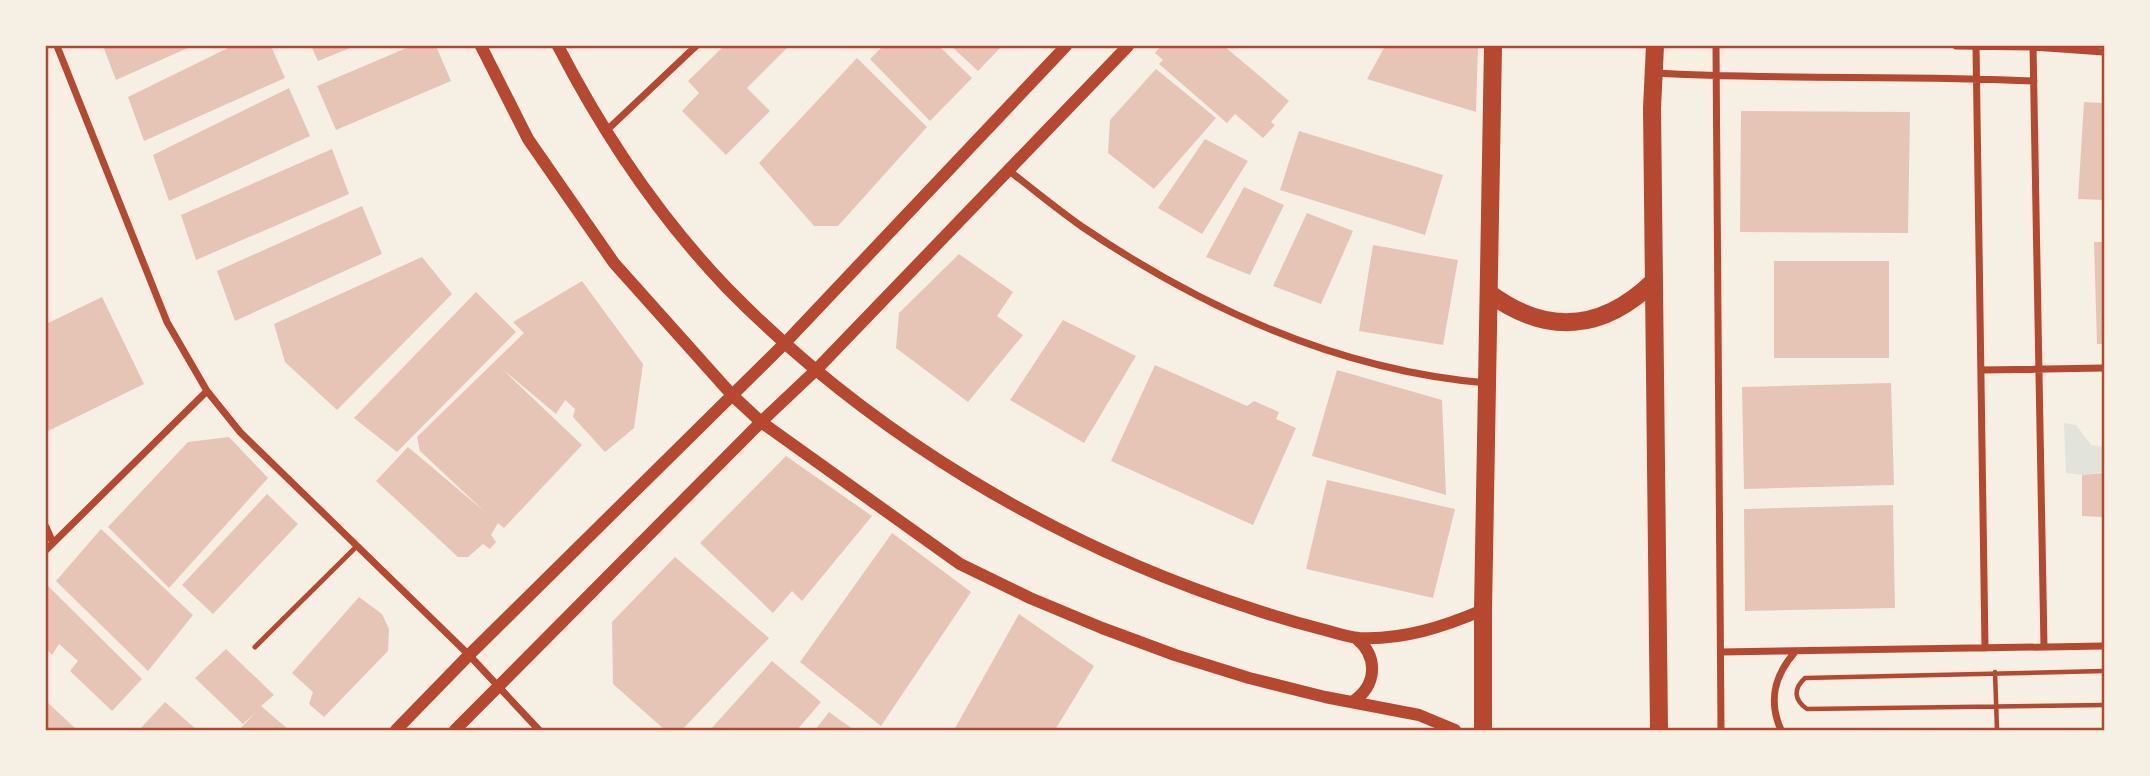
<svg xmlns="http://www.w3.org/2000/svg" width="2150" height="776" font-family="Georgia,serif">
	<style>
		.green { fill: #e2e4dc }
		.building { fill: #e6c5b7 }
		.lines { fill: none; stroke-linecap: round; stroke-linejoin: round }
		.path { stroke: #b5482f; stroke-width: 4.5 }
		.service { stroke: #b5482f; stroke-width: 5 }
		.minor { stroke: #b5482f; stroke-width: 7 }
		.tertiary { stroke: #b5482f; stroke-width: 12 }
		.primary { stroke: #b5482f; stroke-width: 18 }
		.neatline { fill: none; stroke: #b5482f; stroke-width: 2.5 }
	</style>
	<rect width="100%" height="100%" fill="#f6efe4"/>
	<path class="green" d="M2064,423L2076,425L2091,445L2104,447V472L2082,475L2066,473Z"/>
	<path class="building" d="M103,46H192L116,80Z
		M232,46H271L285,78L144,141L128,97Z
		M311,46H355L318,61Z
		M411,46H436L451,81L336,130L317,86Z
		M724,46H789L747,88L770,111L726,155L682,111L699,93L688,81Z
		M883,46H939L972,78L930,121L870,59Z
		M951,46H1002L978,71Z
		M1161,46H1224L1289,101L1271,122L1275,125L1263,138L1235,114L1227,123L1159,64L1163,60L1155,53Z
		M1385,46H1478L1476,112L1367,79Z
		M857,58L927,127L838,226H814L759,163Z
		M1156,69L1216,118L1154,189L1108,153L1110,120Z
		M289,88L310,136L169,201L153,155Z
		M2084,102L2104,103V200L2078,199Z
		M1741,111L1910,112L1908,233L1740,232Z
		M1299,131L1443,175L1425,235L1280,190Z
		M1205,139L1248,161L1202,234L1158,208Z
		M332,149L349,194L196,260L181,215Z
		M1244,187L1284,205L1250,275L1206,257Z
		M362,206L382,254L235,321L217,271Z
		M1307,213L1353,231L1321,304L1273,286Z
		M2094,242H2104V344H2097Z
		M1373,245L1458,260L1443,345L1359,331Z
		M959,254L1013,292L997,316L1023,335L968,402L896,348L899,313Z
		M422,257L452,294L337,410L285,362L274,324Z
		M1774,261H1889V358H1774Z
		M582,281L643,364L634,428L605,452L573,417L575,409L565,400L556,414L501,368L582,445L504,528L498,523L491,535L496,542L490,549L483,544L468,557H458L376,481L408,447L485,512L420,451L417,437L524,333L513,322Z
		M476,292L516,332L397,452L354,418Z
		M102,297L144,384L46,432V324Z
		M1063,320L1136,356L1084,443L1010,400Z
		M1155,365L1247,406L1254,401L1279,412L1276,419L1296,428L1253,525L1111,461Z
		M1337,370L1442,400L1446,495L1312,456Z
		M1891,383L1894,485L1744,489L1742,387Z
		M229,437L268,478L169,588L108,527L188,442Z
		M786,456L872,516L802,601L792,591L773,613L700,543Z
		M2104,473V517L2082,516V475Z
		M1327,480L1455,509L1433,598L1306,569Z
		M267,494L298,524L213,614L182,585Z
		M1893,505L1895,608L1745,611L1744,509Z
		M101,529L193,615L148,671L56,581Z
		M892,533L971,592L881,726L800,662Z
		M675,557L769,638L682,730H665L613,684L612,622Z
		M48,586L142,679L112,711L70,671L78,661L59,644L52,655L46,649V589Z
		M359,597L382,614L389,629L388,651L324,717L309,704L313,692L292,673Z
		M1019,614L1094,666L1055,730H954Z
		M226,649L274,695L261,706L289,730H239L255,713L243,724L195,678Z
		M772,661L821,702L797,730H710Z
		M46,701L77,730H46Z
		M165,702L197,730H139Z
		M829,712L854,730H815Z"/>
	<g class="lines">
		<path class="path" d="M2104,671L1805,678C1793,689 1794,700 1807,709L2104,705
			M1995,672L1997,730"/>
		<path class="service" d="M255,647L357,546"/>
		<path class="minor" d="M57,46L167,322L207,391L240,432L469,655L539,730
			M1716,46L1721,730
			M1956,46L2033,47L2104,52
			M1976,46L1985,648
			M2033,46L2044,647
			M1654,73C1780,80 1907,75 2034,81
			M606,131L696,46
			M1008,170C1033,189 1058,210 1084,228C1204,309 1342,371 1487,383
			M1981,370L2104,368
			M46,527L53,543
			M46,550L207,391
			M1721,652L2104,646
			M1781,730C1768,701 1774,676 1795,652"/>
		<path class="tertiary" d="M481,46L528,139L614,263L732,395L761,422L960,564L1030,598L1102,628L1175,655L1249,678L1325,697L1419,715L1455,730
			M558,46C603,133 659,217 727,288C871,435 1057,546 1253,609C1277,617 1301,624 1325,630C1336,633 1348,637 1359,638C1403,640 1443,627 1483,610
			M1352,702C1377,686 1379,657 1356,638
			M396,730L469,655L785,343L1066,46
			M455,730L761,422L816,370L1128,46"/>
		<path class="primary" d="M1655,46L1652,108L1659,730
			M1489,293C1547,336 1603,331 1654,281
			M1483,730V610L1493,46"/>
	</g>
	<rect width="2150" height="776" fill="none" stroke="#f6efe4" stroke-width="94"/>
	<rect x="47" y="47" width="2056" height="682" class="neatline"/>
</svg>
